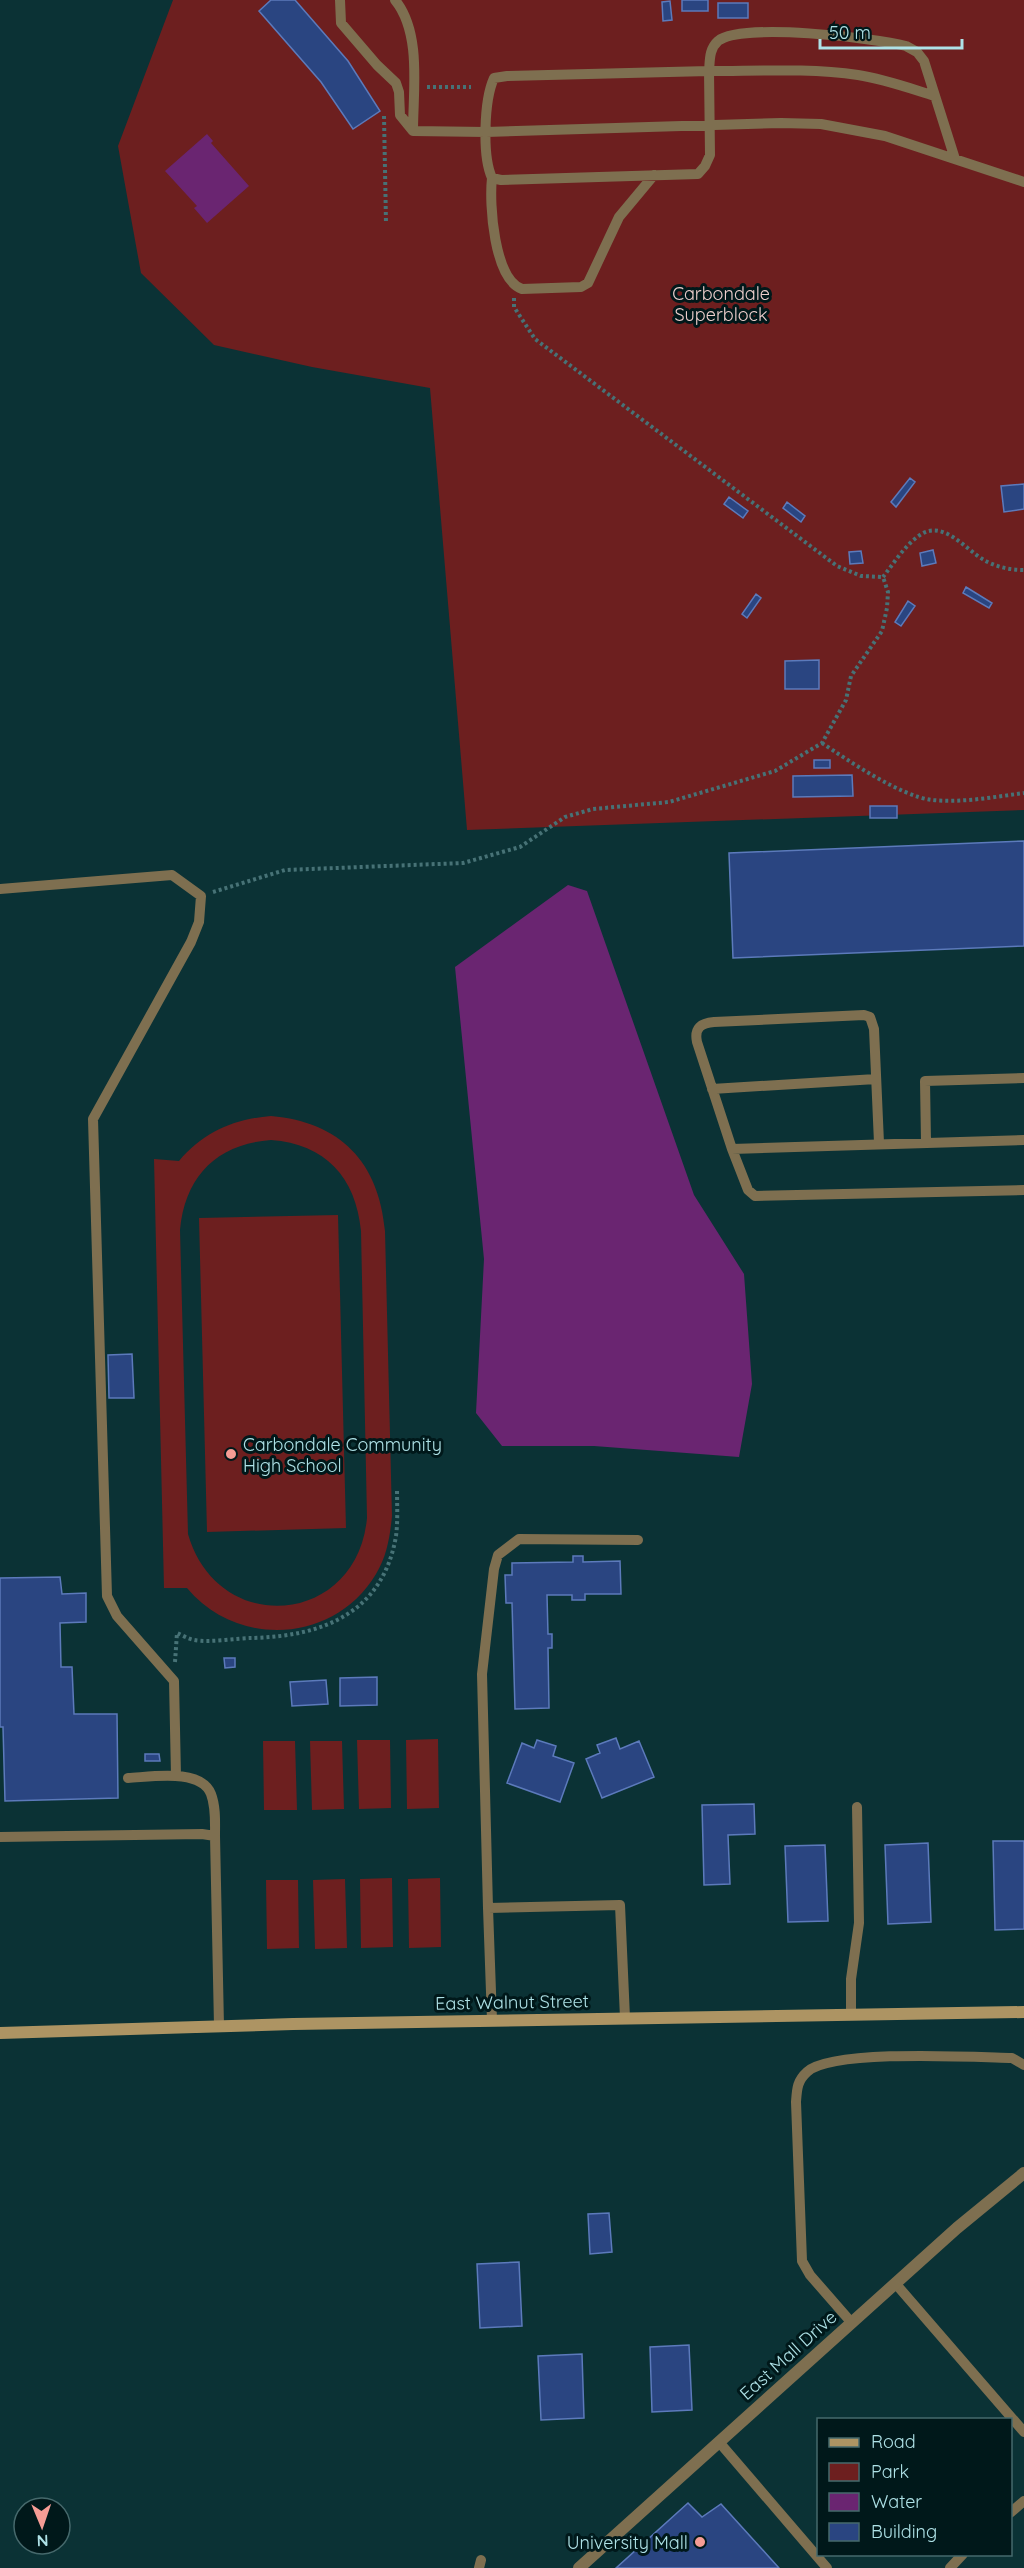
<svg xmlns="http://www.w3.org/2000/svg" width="1024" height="2568" font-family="Quicksand,sans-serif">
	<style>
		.green { fill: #6d1f1f; fill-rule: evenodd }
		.water { fill: #6a2571 }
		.building { fill: #2a4581; stroke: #5c7abb; stroke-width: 1.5 }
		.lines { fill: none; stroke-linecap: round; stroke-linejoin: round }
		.path { stroke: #477276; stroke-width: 4; stroke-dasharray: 3 3; stroke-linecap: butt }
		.lane { stroke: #7e6f50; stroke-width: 10 }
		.street { stroke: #7e6f50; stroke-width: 12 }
		.secondary { stroke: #ad9463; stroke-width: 12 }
		.poi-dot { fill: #f59c95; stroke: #00181a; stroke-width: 2 }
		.labels { text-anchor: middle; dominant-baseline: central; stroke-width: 6; stroke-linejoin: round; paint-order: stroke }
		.park-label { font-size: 18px; fill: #edcfcd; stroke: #00181a }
		.poi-label { font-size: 18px; fill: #aee2e7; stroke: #00181a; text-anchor: start }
		.street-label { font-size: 18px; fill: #aee2e7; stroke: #00181a }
	</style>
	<rect width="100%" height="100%" fill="#0b3235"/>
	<path class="green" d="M173,0H1024V810L467,830L430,388L312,367L214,345L141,273L118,146Z
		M271,1116C340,1122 379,1162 385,1231L392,1516C390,1536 387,1556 376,1574C335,1643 238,1649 187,1588H164L154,1159L179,1161C204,1132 234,1119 271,1116ZM271,1140C325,1144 356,1177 361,1231L367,1518C357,1626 218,1638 188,1534L180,1230C185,1176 217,1144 271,1140Z
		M338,1215L346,1528L207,1532L199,1218Z
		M438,1739L439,1808L407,1809L406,1740Z
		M357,1740H390L391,1808L359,1809Z
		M295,1741L297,1810H264L263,1741Z
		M310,1741H342L344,1809L312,1810Z
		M392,1878L393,1947L361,1948L360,1879Z
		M440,1878L441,1947L409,1948L408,1879Z
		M345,1879L347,1948L315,1949L313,1880Z
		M266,1880H298L299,1948L267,1949Z"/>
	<path class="water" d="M207,134L213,141L211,143L249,186L207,223L194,208L197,206L165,171Z
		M568,885L587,891L694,1195L744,1274L752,1384L739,1457L594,1446H502L476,1413L484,1259L455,967Z"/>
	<path class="building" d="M271,0H295L348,61L380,111L353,129L321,82L259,11Z
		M682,0H708V11H682Z
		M670,1L672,20L663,21L662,2Z
		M718,3H748V18H718Z
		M910,478L915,482L896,507L891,502Z
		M1024,484V509L1004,512L1001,486Z
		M729,497L748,511L743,518L724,504Z
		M787,502L805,516L801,522L783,508Z
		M933,550L936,563L922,566L920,553Z
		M861,551L863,563L850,564L849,552Z
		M966,587L992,603L989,608L963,593Z
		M756,594L761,598L747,618L742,614Z
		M908,601L915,606L901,626L895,622Z
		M819,660V689H785V661Z
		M814,760H830V768H814Z
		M852,775L853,796L793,797V776Z
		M870,806H897V818H870Z
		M1024,841V946L733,958L729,853Z
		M132,1354L134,1398H109L108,1355Z
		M573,1556H583V1562L620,1561L621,1594H585V1600H572V1595H547L548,1634H552V1648H548L549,1708L515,1709L512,1603H506L505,1575H512V1563L573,1562Z
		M60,1577L62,1594L86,1593V1622L60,1623L61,1667H72L74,1714H117L118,1798L5,1801L3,1727H0V1578Z
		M224,1658H235V1667L225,1668Z
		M377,1677V1705L340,1706V1678Z
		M326,1680L328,1704L292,1706L290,1682Z
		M616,1738L620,1749L639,1741L654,1777L602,1798L586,1759L600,1753L597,1745Z
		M537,1740L556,1746L553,1756L574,1763L560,1802L507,1783L522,1743L534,1748Z
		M145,1754H159L160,1761H145Z
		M754,1804L755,1834L728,1835L730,1884L704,1885L702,1805Z
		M993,1841H1024V1929L995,1930Z
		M928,1843L931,1922L888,1924L885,1845Z
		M825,1845L828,1921L788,1922L785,1846Z
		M609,2213L612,2252L590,2254L588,2214Z
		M519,2262L522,2326L480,2328L477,2264Z
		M689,2345L692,2410L652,2412L650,2347Z
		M582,2354L584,2418L541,2420L538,2356Z
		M688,2503L702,2517L721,2504L779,2568H616Z"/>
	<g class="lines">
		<path class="path" d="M427,87H471
			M384,116L386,223
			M514,298V307L535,339L837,566L861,576L883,577
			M883,577C894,563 905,545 920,535C943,519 965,549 984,560C996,567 1010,570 1024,570
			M822,743C849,761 900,796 932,800C962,803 994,797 1024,793
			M213,892L285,870L463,863L520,847L565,817L593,809L669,802L775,771L822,743L846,700L851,676L882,631L887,608L888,592L883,577
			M175,1662L177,1633C182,1635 188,1639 194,1640C210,1643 236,1638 253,1638C323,1636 383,1613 396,1536C398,1521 397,1505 397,1490"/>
		<path class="lane" d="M340,0L341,23L377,65L396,83L399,92L400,115L413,131L486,132L781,123L821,124L885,136L1024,182
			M395,0C422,33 413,91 413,131
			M709,71L710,155L705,166L698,174L501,180L492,178C482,156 484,100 494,78L507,76Z
			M935,96C909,88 884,79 858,75C809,68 758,71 709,71C710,60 709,49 718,41C741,22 875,38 906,46L917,52L924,61L955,159
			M492,178C489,204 494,279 522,289L581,287L588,283L619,217L654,175
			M0,889L172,875L201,896L199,922L191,942L93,1119L107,1596L117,1616L174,1681L176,1776
			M712,1089L876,1079
			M926,1142L925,1081L1024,1078
			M879,1143L874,1029L870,1017L864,1015L714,1022C701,1023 694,1028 697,1042L732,1149L1024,1140
			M732,1149L748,1190L755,1196L1024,1190
			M128,1778C151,1777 201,1768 211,1794C216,1807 215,1823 215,1836
			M0,1837L202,1834L215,1836L219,2026
			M488,1908L482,1674L494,1569L498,1555L519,1539L638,1540
			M851,2014V1979L859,1923L857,1807
			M492,2020L488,1908L620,1905L625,2018
			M895,2283L1024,2432
			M851,2322L810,2275L802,2261L796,2102C797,2089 797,2081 807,2072C832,2049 973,2057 1012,2058L1024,2065
			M719,2442L827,2568
			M1010,2513L1024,2501
			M479,2568L481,2560
			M950,2568L963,2554"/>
		<path class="street" d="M579,2568L957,2228L1024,2173"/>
		<path class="secondary" d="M0,2033L293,2024L1024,2012"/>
	</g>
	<g class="poi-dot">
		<circle cx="231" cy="1454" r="6"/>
		<circle cx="700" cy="2542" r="6"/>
	</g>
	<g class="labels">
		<g class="park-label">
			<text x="721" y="293">Carbondale<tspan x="721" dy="21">Superblock</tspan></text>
		</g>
		<g class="poi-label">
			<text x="243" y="1444">Carbondale Community<tspan x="243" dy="21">High School</tspan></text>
			<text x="688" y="2542" text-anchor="end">University Mall</text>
		</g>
		<g class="street-label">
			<text transform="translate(512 2002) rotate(-1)">East Walnut Street</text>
			<text transform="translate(788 2355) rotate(-42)">East Mall Drive</text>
		</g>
	</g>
	<rect x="817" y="2418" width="195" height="138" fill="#00181a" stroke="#46696c" stroke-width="1.5"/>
	<rect x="829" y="2438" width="30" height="9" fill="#ad9463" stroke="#46696c" stroke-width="1.5"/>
	<text x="871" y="2448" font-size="18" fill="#aee2e7">Road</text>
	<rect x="829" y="2463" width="30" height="18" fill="#6d1f1f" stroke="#46696c" stroke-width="1.5"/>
	<text x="871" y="2478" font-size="18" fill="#aee2e7">Park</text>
	<rect x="829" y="2493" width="30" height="18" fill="#6a2571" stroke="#46696c" stroke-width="1.5"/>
	<text x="871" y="2508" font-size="18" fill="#aee2e7">Water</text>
	<rect x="829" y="2523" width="30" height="18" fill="#2a4581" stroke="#46696c" stroke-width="1.5"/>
	<text x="871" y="2538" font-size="18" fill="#aee2e7">Building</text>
	<g transform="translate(42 2526) rotate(178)"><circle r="28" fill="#00181a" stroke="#46696c" stroke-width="1.5"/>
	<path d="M0-4.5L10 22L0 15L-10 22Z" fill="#f59c95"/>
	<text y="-9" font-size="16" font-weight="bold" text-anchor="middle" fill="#aee2e7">N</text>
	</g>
	<path d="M820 39v9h142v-9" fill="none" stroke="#aee2e7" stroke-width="3"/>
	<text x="829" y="39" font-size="18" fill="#aee2e7" stroke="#00181a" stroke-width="4.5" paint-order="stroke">50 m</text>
</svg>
